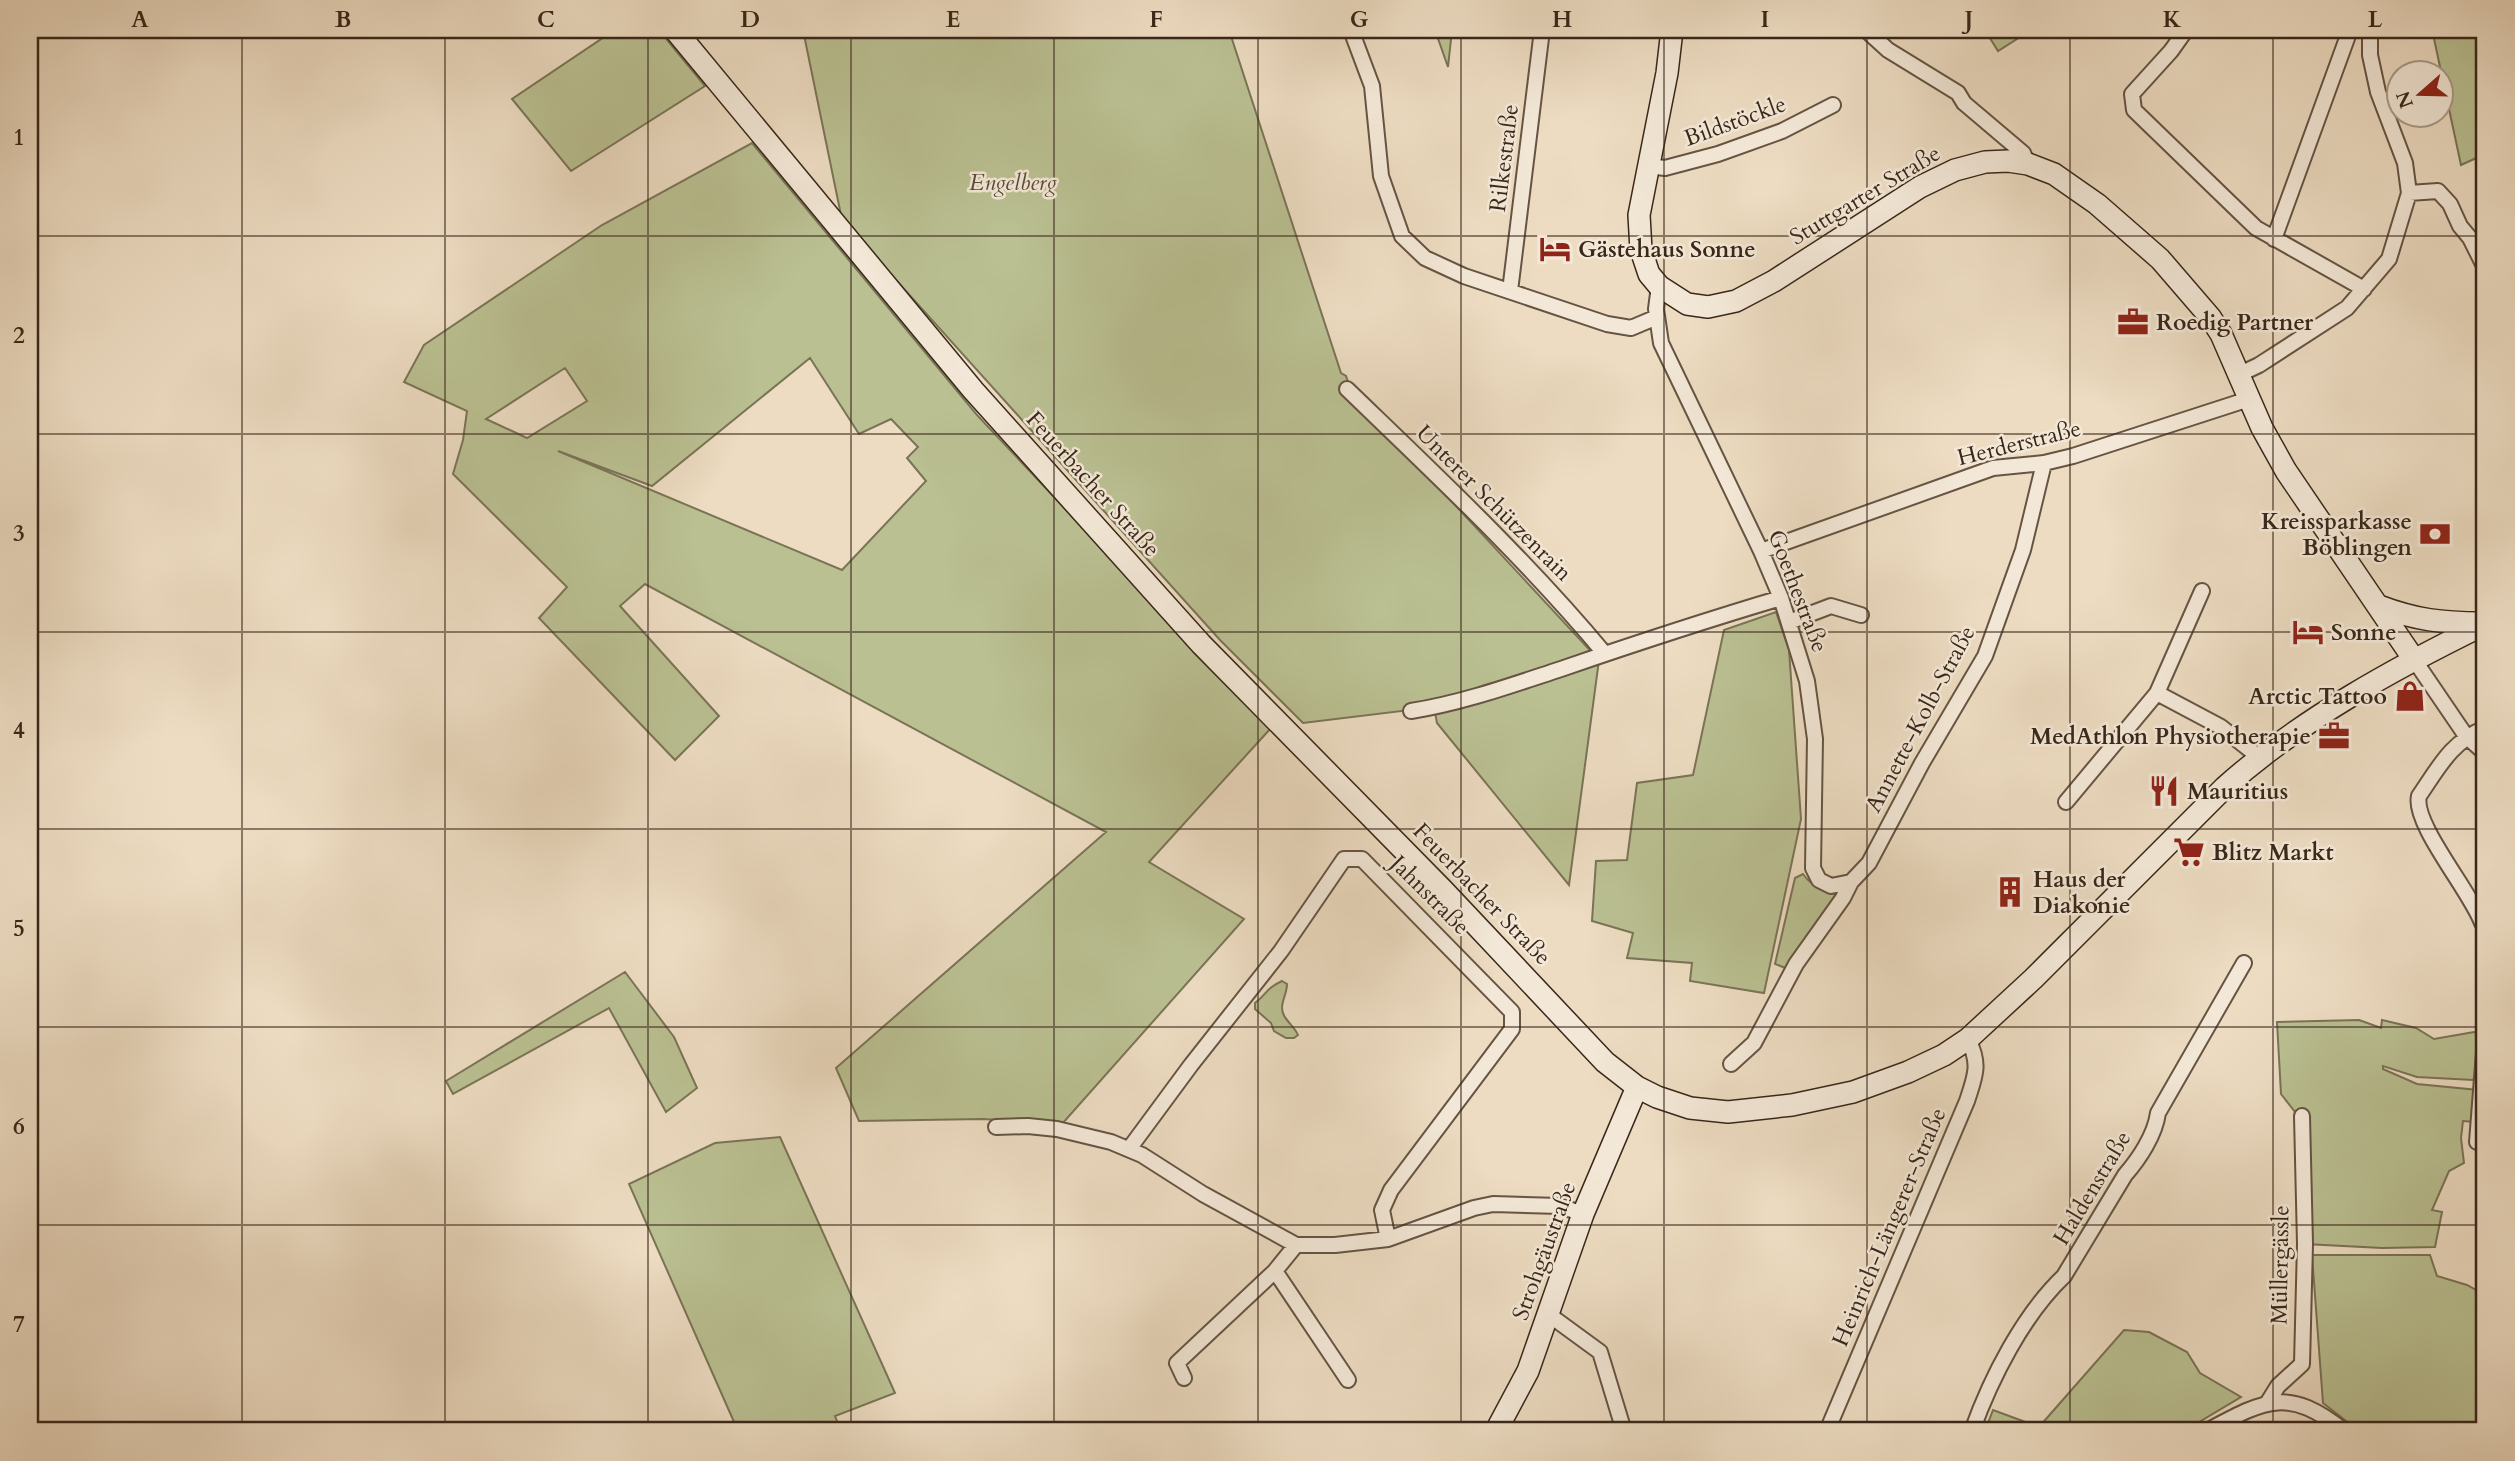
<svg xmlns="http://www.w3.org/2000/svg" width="2515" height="1461" font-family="Cardo,serif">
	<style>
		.green { fill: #bac092; stroke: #7a7456; stroke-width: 2; fill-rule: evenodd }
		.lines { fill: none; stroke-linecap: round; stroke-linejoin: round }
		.street-casing { stroke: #665443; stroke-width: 18 }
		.secondary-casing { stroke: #392719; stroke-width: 24 }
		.street { stroke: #f3e8d7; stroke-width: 14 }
		.secondary { stroke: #f3e8d7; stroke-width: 21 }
		.grid { fill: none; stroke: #392719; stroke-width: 2; stroke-opacity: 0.55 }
		.labels { text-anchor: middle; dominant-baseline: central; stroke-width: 5; stroke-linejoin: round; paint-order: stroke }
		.street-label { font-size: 23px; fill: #392719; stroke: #f3e8d7 }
		.park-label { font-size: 23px; font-style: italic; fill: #594d37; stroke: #f3e8d7 }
		.poi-label { font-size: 23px; font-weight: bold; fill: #392719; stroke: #f3e8d7; text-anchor: start }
		.neatline { fill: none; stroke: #392719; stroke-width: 2.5 }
		.grid-label { font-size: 23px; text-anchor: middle; font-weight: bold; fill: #392719 }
	</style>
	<rect width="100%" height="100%" fill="#eddcc2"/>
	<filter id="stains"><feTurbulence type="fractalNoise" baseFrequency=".00286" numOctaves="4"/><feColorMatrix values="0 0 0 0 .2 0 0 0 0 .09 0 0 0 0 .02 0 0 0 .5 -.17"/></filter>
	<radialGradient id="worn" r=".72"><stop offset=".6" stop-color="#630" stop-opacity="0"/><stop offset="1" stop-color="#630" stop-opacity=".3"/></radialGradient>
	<path class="green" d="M609,30H659L705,86L571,171L512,99L610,33Z
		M803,30H1229L1341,373L1346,376L1352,394L1599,660L1569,885L1437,723L1434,707L1303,723L1220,640L842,220Z
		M1435,30H1452L1448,67Z
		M1985,30H2031L1998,51Z
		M2434,30H2485V154L2461,165L2433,34Z
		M752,143L977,415L1271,728L1149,862L1244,919L1062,1124L983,1119L859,1121L836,1068L1106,832L645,584L620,606L719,716L675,760L539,618L567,587L453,474L463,440L467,411L404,382L424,345L602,225ZM810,358L859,434L891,419L918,447L907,458L926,481L842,570L558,451L652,486ZM565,368L587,401L527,438L486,419Z
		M1776,612L1789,650L1801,819L1764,993L1690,981L1692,963L1627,958L1633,933L1592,921L1596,861L1627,860L1637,783L1693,775L1724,630Z
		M1803,874C1812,886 1819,889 1833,892L1837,899L1788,969L1775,964L1795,878Z
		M625,972L674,1037L697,1088L666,1112L609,1008L453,1094L446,1081Z
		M1282,981L1287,984C1287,993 1282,1000 1282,1008C1282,1019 1294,1025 1298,1035L1294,1038H1286L1274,1031L1271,1023L1255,1009V1003C1268,993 1265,989 1282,981Z
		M2359,1020L2381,1028L2382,1020L2416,1028L2434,1039L2474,1032L2485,1033L2483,1064L2473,1080L2417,1077L2383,1066V1069L2417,1084L2478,1090L2475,1122L2463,1121L2461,1138L2464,1163L2449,1171L2432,1210L2442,1212L2435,1247L2382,1248L2305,1244L2302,1121L2281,1094L2277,1022Z
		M780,1137L895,1393L835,1416L841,1431H738L629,1184L715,1143Z
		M2312,1255H2430L2437,1276L2467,1285L2485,1295V1431H2359L2323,1403Z
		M2124,1330L2149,1332L2187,1352L2200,1373L2241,1397L2184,1431H1985L1993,1410L2039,1427Z"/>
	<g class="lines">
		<defs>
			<path id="street" d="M1351,30L1372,86L1381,176L1402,236L1425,258L1464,276L1607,324L1631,328L1657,317
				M1866,30L1888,50L1958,93L1964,103L2023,153L2028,164
				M2186,30L2171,51L2132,94L2134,110L2256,228L2364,289
				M1648,166L1665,168L1718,154L1782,131L1833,105
				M2409,193L2438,191L2450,204L2460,226L2470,238L2485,268
				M2274,239L2350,30
				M1659,286L1656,309L1661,343L1761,551L1781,598L1807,681L1815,739L1813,868L1819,880L1831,886L1851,882L1869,863L1922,763L1985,656L2023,550L2044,463
				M1510,291L1542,30
				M2240,374L2259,365L2347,308L2389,259L2409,193L2405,163L2378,92L2370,55V30
				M1347,389C1435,474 1526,559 1605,654
				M1761,551L1993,468L2044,463L2073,456L2249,399
				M1789,622L1831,606L1861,615
				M2415,661L2466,736L2485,753
				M2157,693L2221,727L2259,757
				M1411,711C1462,703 1512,685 1561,669C1634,644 1707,620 1781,598
				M2485,728C2451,742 2439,767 2419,796C2412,823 2471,892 2482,923L2485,922
				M2066,802L2157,693L2202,591
				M2485,1040L2477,1142L2485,1144
				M1731,1064L1754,1043L1796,964L1843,898L1851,882
				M996,1127L1028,1126L1057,1129L1111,1142L1142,1155L1203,1194L1296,1245H1335L1388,1239L1474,1208L1493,1204L1560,1206L1583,1214
				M1129,1149L1191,1065L1281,951L1344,859H1362L1512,1012V1029L1391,1190L1382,1210L1388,1239
				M1275,1271L1348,1380
				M1548,1314L1600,1352L1624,1431
				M1184,1378L1177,1363L1275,1271L1296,1245
				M2268,1402L2278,1386L2302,1364L2305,1244L2302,1116
				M1827,1431L1967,1101C1975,1076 1981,1065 1968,1039
				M1972,1431C1991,1378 2023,1315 2064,1276L2125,1175C2139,1159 2155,1135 2158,1113L2244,963
				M2207,1431C2265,1400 2288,1386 2344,1431"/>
			<path id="secondary" d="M675,30L973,390L1201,644L1443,890L1605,1062L1637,1087L1657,1097L1690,1108L1728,1112L1792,1105L1853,1092L1908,1072L1944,1055L1968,1039L2033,979L2225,787C2300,720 2395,668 2485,624
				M1672,30L1667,73L1639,215L1641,250L1649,274L1659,286L1687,304L1708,307L1736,301L1774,281L1920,187L1955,170L1985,162L2008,161L2028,164L2054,174L2097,204L2160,259L2210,317L2221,334L2262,428L2286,471L2415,661
				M2379,606C2416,620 2442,623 2482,623
				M1496,1431L1528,1371L1583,1214L1637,1087"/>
		</defs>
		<use href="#street" class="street-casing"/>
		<use href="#secondary" class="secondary-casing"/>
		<use href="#street" class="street"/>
		<use href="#secondary" class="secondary"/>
	</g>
	<path class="grid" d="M242,30V1431M445,30V1431M648,30V1431M851,30V1431M1054,30V1431M1258,30V1431M1461,30V1431M1664,30V1431M1867,30V1431M2070,30V1431M2273,30V1431M30,236H2485M30,434H2485M30,632H2485M30,829H2485M30,1027H2485M30,1225H2485"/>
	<defs>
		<symbol id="hotel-bare" viewBox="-9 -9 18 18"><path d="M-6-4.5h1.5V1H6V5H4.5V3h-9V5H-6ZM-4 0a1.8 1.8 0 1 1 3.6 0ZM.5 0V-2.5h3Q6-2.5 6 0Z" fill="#8f2418" stroke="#f3e8d7" stroke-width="2.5" paint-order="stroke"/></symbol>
		<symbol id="office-bare" viewBox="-9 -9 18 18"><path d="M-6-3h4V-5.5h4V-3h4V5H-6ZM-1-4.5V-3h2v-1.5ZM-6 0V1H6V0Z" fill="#8f2418" stroke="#f3e8d7" stroke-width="2.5" paint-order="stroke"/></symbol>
		<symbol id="bank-bare" viewBox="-9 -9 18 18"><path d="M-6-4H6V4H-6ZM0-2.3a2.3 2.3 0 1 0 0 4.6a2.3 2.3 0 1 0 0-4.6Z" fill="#8f2418" stroke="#f3e8d7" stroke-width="2.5" paint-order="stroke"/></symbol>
		<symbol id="shop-bare" viewBox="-9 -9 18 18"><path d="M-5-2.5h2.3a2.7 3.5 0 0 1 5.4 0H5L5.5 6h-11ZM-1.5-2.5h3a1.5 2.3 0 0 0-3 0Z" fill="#8f2418" stroke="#f3e8d7" stroke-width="2.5" paint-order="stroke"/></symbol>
		<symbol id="restaurant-bare" viewBox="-9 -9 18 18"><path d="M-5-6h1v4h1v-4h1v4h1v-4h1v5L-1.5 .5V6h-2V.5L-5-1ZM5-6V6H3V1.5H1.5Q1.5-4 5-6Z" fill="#8f2418" stroke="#f3e8d7" stroke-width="2.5" paint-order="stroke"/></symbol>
		<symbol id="supermarket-bare" viewBox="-9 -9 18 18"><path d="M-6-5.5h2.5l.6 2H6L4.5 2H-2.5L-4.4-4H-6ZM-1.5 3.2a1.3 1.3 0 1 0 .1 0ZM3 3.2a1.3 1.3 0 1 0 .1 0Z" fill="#8f2418" stroke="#f3e8d7" stroke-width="2.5" paint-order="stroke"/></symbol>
		<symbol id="building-bare" viewBox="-9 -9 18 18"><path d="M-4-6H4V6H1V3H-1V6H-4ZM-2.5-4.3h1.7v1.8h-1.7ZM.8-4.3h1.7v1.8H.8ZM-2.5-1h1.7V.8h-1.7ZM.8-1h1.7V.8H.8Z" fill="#8f2418" stroke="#f3e8d7" stroke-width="2.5" paint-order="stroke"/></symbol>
	</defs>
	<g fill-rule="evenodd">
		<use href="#hotel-bare" x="1533" y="227" width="44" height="44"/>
		<use href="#office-bare" x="2111" y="300" width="44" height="44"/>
		<use href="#bank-bare" x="2413" y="512" width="44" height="44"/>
		<use href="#hotel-bare" x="2286" y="610" width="44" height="44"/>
		<use href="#shop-bare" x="2388" y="674" width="44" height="44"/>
		<use href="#office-bare" x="2312" y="714" width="44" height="44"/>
		<use href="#restaurant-bare" x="2142" y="769" width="44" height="44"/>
		<use href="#supermarket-bare" x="2167" y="830" width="44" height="44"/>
		<use href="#building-bare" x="1988" y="870" width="44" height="44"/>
	</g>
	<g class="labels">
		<g class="street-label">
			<text transform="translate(1735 121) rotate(-20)">Bildstöckle</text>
			<text transform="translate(1504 158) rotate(-83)">Rilkestraße</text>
			<text transform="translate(1865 195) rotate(-31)">Stuttgarter Straße</text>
			<text transform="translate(2019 443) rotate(-14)">Herderstraße</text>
			<text transform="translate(1093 484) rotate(48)">Feuerbacher Straße</text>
			<text transform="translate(1494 503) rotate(45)">Unterer Schützenrain</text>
			<text transform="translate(1798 591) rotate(69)">Goethestraße</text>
			<text transform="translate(1920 719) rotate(-62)">Annette-Kolb-Straße</text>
			<text transform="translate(1482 894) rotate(46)">Feuerbacher Straße</text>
			<text transform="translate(1430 895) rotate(45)">Jahnstraße</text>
			<text transform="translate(2092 1188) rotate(-59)">Haldenstraße</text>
			<text transform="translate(1889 1227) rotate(-67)">Heinrich-Längerer-Straße</text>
			<text transform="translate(1544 1251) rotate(-70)">Strohgäustraße</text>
			<text transform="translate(2280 1265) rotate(-89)">Müllergässle</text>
		</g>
		<g class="park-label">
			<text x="1013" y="182">Engelberg</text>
		</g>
		<g class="poi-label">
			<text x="1578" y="249">Gästehaus Sonne</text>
			<text x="2156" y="322">Roedig Partner</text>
			<text x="2412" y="521" text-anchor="end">Kreissparkasse<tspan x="2412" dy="26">Böblingen</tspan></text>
			<text x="2331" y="632">Sonne</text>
			<text x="2387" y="696" text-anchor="end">Arctic Tattoo</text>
			<text x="2311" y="736" text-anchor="end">MedAthlon Physiotherapie</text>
			<text x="2187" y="791">Mauritius</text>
			<text x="2212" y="852">Blitz Markt</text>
			<text x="2033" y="879">Haus der<tspan x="2033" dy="26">Diakonie</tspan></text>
		</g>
	</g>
	<rect width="2515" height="1461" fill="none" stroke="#eddcc2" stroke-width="77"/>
	<g transform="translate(2420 94) rotate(250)"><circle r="33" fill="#f3e8d7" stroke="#a99b8b" stroke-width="2"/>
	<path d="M0-5L12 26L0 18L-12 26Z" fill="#8f2418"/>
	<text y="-10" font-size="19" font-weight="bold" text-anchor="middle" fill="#392719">N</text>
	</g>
	<rect x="38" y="38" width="2438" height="1384" class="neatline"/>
	<g class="grid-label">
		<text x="140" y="27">A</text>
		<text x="343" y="27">B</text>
		<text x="546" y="27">C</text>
		<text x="750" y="27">D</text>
		<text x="953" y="27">E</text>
		<text x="1156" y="27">F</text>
		<text x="1359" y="27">G</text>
		<text x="1562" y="27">H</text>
		<text x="1765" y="27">I</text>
		<text x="1969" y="27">J</text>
		<text x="2172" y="27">K</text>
		<text x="2375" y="27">L</text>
		<text x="19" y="145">1</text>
		<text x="19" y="343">2</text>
		<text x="19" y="541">3</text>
		<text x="19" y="738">4</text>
		<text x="19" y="936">5</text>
		<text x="19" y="1134">6</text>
		<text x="19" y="1332">7</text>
	</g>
	<rect width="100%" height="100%" filter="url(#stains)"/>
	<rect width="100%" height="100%" fill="url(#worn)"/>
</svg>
